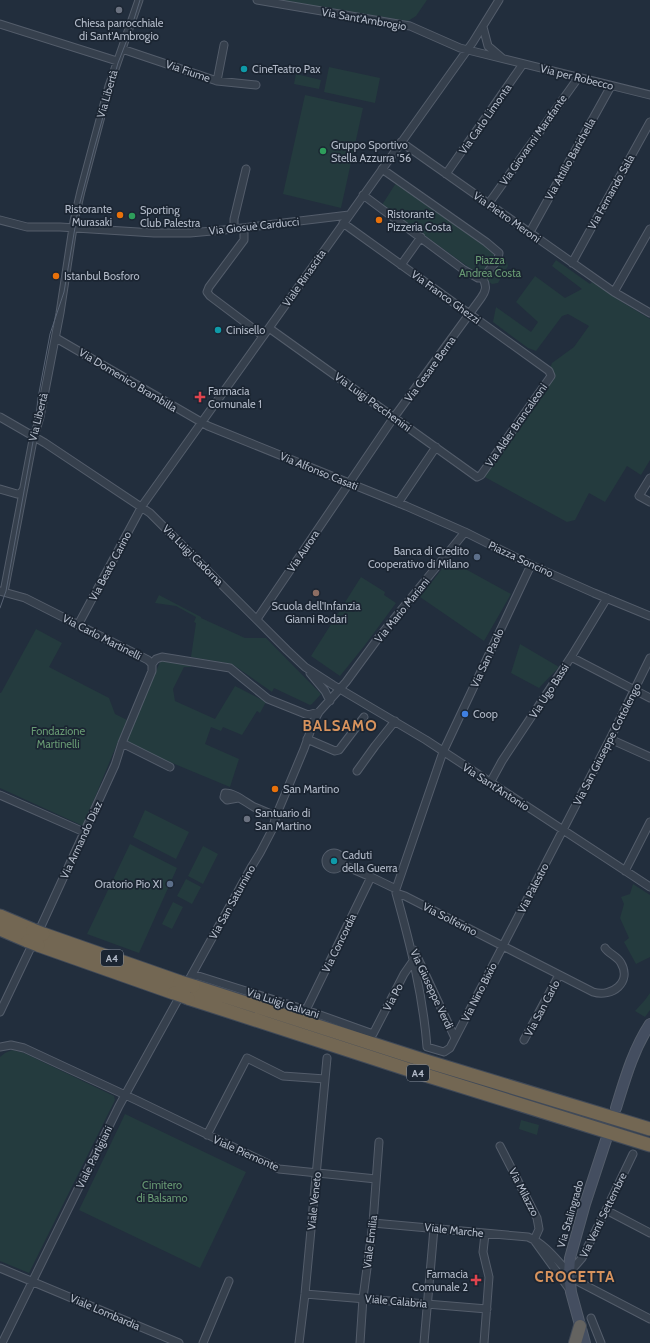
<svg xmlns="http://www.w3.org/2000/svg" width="650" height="1343" font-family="Cabin,sans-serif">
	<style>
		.green { fill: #243b3e }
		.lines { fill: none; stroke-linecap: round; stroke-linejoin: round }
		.minor-casing { stroke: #545d6b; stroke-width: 9 }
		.secondary-casing { stroke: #545d6b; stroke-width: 12 }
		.trunk-casing { stroke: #414a58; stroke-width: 14 }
		.motorway-casing { stroke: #414a58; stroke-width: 15 }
		.minor { stroke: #36404d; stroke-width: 7 }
		.secondary { stroke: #444e60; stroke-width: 10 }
		.trunk { stroke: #646360; stroke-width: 12 }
		.motorway { stroke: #736753; stroke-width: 13 }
		.tram { stroke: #586374; stroke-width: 1 }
		.motorway-bridge-casing { stroke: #414a58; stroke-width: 15; stroke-linecap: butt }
		.motorway-bridge { stroke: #736753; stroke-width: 13 }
		.worship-dot { fill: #6b7280; stroke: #1b2532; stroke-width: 1.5 }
		.culture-dot { fill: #0f9aa8; stroke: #1b2532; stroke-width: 1.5 }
		.leisure-dot { fill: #2e9e5b; stroke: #1b2532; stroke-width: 1.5 }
		.food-dot { fill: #e8710a; stroke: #1b2532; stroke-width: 1.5 }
		.health-dot { fill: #e0444e; stroke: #1b2532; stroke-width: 1.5 }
		.service-dot { fill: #5c6f8a; stroke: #1b2532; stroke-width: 1.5 }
		.education-dot { fill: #8d6e63; stroke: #1b2532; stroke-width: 1.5 }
		.shop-dot { fill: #3f7fe0; stroke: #1b2532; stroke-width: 1.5 }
		.labels { text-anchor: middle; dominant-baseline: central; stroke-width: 3.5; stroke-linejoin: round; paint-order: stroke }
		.shield { fill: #1b2532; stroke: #858d9b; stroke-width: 1 }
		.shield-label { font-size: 10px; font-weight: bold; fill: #b2bac8 }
		.street-label { font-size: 11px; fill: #b2bac8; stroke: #1b2532 }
		.poi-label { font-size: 11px; fill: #b2bac8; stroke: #1b2532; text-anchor: start }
		.park-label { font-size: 11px; fill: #689a73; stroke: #1b2532 }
		.district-label { font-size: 15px; font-weight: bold; letter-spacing: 1px; fill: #d8935d; stroke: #1b2532 }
	</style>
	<rect width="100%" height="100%" fill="#222e3d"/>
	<path class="green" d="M276,0H427L416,16L408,21Z
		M329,67L380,78L375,103L324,92Z
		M296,74L321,80L319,89L294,84Z
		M305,95L363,108L341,208L283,194Z
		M396,183L507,262L508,266L498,283L492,284L382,205Z
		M556,260L590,284L592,282L622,302L650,319V460L641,475L627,466L605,502L589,493L575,520L567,522L481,475L547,376L552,363L574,347L589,326L568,314L562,316L536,351L528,348L493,322L496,307L531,332L538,322L516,302L535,276L565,298L582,289L552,266Z
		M449,560L511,594L484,641L420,597Z
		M361,577L385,592L384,595L396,603L365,645L340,676L311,656Z
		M159,595L201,617V618L245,638H266L321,694L312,704L310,705L274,688L272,692L232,664L191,657L196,623L194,622L196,617L176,606L155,603Z
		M36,629L62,643L49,667L109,698L115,714L127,720L83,826L0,788V693H1Z
		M520,644L559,667L539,688L511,673Z
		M161,660L192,664L191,667H184L173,689L175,701L215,719L235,686L266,702L260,713L257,711L242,735L223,727L221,731L211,727L205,744L239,759L230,787L124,743Z
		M145,810L189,832L176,859L133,837Z
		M130,844L177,868L139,953L87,934Z
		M203,846L218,854L203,884L188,876Z
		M186,879L201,887L192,904L177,896Z
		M633,884L650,895V957L636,964L624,942L629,938L620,918L624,904L621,897L630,894Z
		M173,902L183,907L172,929L162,924Z
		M650,993V1010L645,1017L635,1011L645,1000Z
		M12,1050L24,1053L114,1096L115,1100L29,1273L0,1261V1057L5,1053Z
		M125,1114L246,1172L200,1268L79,1210Z
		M521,1120L539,1125L537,1135L519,1129Z"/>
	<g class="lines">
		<defs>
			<path id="minor" d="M257,0L410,26L460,48L476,52L650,95
				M0,24L117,61
				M483,27L488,46L502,58
				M122,49L217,81L256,85
				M217,81L224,45
				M401,142L614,292L650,313
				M446,174L523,64
				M363,195L464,270L478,278H483L498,259L499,253L486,242L382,169
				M489,203L578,78
				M0,220L27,227H60L154,233H190L234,229L349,215
				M244,228V240L209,287L207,292L210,296L263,336
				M234,229V219L246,169
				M530,232L611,86
				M572,263L650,122
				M401,265L421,237
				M614,292L650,229
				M269,328L477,477L481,475L551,376L549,371L343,223
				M56,338L208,426L406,506L465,532L531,565L594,593L650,616
				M0,417L45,443L150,513L287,650L305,667L333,685L426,740L650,887
				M650,478L639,496L650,502
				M0,489L17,494L21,493L23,490
				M398,503L436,447
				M531,565L443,752L396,889V893C410,943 423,995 427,1047L444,1052L450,1048L610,739L650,658
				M0,591L25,598L148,660L152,664
				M4,592L33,440L40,417L60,313L74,221L81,191L109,86L139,0
				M257,619L392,420L481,298C486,291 487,286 483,279
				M78,625L142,506L473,42L499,0
				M571,657L650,698
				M152,664L156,659L162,657L230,668L268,699L308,715L319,712
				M310,673L325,691L330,701
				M307,739L335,751L339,750L364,717
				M610,739L650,757
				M122,743L170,767
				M357,771L375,746L395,721
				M490,783L502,761L571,657L607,598
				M0,795L84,832
				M238,798L227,800L224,797L225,793C235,793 245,802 254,807C261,810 269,813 276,816
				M326 861a8 8 0 1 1 16 0a8 8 0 1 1-16 0Z
				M341,864L371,877L396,889
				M625,871L650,822
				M396,893L405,896L593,992C612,998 632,982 621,963C617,956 609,954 605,948
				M414,950L455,1038
				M192,974L306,1010L373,1034L404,974L413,961
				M306,1010L371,877
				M0,1012L43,922L115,765L122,743L152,671V664
				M524,1040L559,975
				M0,1047L11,1045L24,1048L136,1100L279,1169L376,1179
				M207,1135L247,1058L283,1076L325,1079
				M500,1146L537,1218L539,1229L534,1240L570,1290
				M606,1210L650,1233
				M373,1223L528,1237C550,1246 561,1268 579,1282L650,1319
				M0,1268L179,1343
				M569,1273L582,1258L606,1210L633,1154
				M305,1294L487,1309
				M591,1318L601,1343
				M2,1343L119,1106L252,866L260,853L272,830L276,816L304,749L314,721L319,712L346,682L379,637L465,532
				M203,1343L229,1281
				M299,1343L305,1294L327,1058
				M360,1343L363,1298L373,1223L379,1142
				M424,1343L434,1228
				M484,1343L489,1277L483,1252L485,1234"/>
			<path id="secondary" d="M616,1108C625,1079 633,1050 650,1024
				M585,1343L571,1292L569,1273L570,1258L585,1204L606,1140"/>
			<path id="trunk" d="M575,1343L580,1326"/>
			<path id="motorway" d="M0,916L33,930
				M0,929L28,941
				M43,934L180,982
				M38,945L174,993
				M193,986L429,1062L650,1129
				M188,998L422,1074L650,1145"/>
		</defs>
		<use href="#minor" class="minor-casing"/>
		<use href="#secondary" class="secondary-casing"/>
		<use href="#trunk" class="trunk-casing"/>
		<use href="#motorway" class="motorway-casing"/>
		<use href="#minor" class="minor"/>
		<use href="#secondary" class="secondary"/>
		<use href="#trunk" class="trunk"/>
		<use href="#motorway" class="motorway"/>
		<path class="tram" d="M0,608L6,591L34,436L38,398L50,334L64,292L78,210L94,149L118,63L130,32L140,0"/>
		<defs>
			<path id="motorway-bridge" d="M33,930L43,934
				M28,941L38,945
				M180,982L193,986
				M174,993L188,998"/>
		</defs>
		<use href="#motorway-bridge" class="motorway-bridge-casing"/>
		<use href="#motorway-bridge" class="motorway-bridge"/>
	</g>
	<g class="worship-dot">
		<circle cx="119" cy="10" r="4"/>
		<circle cx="247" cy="819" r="4"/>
	</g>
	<g class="culture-dot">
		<circle cx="244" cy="69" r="4"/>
		<circle cx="218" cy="330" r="4"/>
		<circle cx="334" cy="861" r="4"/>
	</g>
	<g class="leisure-dot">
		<circle cx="323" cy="151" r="4"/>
		<circle cx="132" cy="216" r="4"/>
	</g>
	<g class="food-dot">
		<circle cx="120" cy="215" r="4"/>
		<circle cx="379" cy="220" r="4"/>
		<circle cx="56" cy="276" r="4"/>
		<circle cx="275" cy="789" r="4"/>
	</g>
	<g class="health-dot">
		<path d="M198 391h4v4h4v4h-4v4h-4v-4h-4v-4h4z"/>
		<path d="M474 1274h4v4h4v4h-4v4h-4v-4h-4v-4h4z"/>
	</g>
	<g class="service-dot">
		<circle cx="477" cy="557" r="4"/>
		<circle cx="170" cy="884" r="4"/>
	</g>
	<circle class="education-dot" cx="316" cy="593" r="4"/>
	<circle class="shop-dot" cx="465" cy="714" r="4"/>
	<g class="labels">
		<g class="shield">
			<rect x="101" y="950" width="22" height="16" rx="3"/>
			<rect x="407" y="1065" width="22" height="16" rx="3"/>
		</g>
		<g class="shield-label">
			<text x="112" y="958">A4</text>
			<text x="418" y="1073">A4</text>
		</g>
		<g class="street-label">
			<text transform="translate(364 19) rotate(10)">Via Sant'Ambrogio</text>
			<text transform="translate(188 71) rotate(19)">Via Fiume</text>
			<text transform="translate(577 77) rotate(14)">Via per Robecco</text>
			<text transform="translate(107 94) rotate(-74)">Via Libertà</text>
			<text transform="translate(485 119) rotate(-55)">Via Carlo Limonta</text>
			<text transform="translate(533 140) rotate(-55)">Via Giovanni Marafante</text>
			<text transform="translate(570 159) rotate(-61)">Via Attilio Barichella</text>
			<text transform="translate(611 192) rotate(-61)">Via Fernando Sala</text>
			<text transform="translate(507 217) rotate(35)">Via Pietro Meroni</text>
			<text transform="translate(254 226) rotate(-6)">Via Giosuè Carducci</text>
			<text transform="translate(304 278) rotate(-55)">Viale Rinascita</text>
			<text transform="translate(446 297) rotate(36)">Via Franco Ghezzi</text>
			<text transform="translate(430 369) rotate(-54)">Via Cesare Berna</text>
			<text transform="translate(128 380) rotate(31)">Via Domenico Brambilla</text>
			<text transform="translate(373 402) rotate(36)">Via Luigi Pecchenini</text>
			<text transform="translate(38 417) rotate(-76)">Via Libertà</text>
			<text transform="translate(516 425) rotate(-55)">Via Alder Brancaleoni</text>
			<text transform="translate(319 471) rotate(22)">Via Alfonso Casati</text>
			<text transform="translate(303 551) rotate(-56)">Via Aurora</text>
			<text transform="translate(193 555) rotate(45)">Via Luigi Cadorna</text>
			<text transform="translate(521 559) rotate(25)">Piazza Soncino</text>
			<text transform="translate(110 566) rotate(-62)">Via Beato Carino</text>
			<text transform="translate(402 610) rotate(-51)">Via Mario Mariani</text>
			<text transform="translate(102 637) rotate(27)">Via Carlo Martinelli</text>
			<text transform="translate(487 658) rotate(-65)">Via San Paolo</text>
			<text transform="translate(549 691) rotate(-57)">Via Ugo Bassi</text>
			<text transform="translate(607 744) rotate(-63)">Via San Giuseppe Cottolengo</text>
			<text transform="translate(496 787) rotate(33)">Via Sant'Antonio</text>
			<text transform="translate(81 840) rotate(-65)">Via Armando Diaz</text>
			<text transform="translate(533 888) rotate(-63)">Via Palestro</text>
			<text transform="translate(232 902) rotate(-61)">Via San Saturnino</text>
			<text transform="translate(450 919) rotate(27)">Via Solferino</text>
			<text transform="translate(339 943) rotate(-64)">Via Concordia</text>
			<text transform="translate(432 989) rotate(65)">Via Giuseppe Verdi</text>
			<text transform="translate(479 992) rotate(-63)">Via Nino Bixio</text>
			<text transform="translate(393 997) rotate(-62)">Via Po</text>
			<text transform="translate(283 1003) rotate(18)">Via Luigi Galvani</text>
			<text transform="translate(542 1008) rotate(-62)">Via San Carlo</text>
			<text transform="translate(246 1153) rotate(24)">Viale Piemonte</text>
			<text transform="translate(94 1157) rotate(-64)">Viale Partigiani</text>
			<text transform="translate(524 1192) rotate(63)">Via Milazzo</text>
			<text transform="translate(314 1201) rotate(-84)">Viale Veneto</text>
			<text transform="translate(570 1214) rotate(-74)">Via Stalingrado</text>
			<text transform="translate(603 1215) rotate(-64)">Via Venti Settembre</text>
			<text transform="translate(454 1230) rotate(6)">Viale Marche</text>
			<text transform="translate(370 1242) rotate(-83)">Viale Emilia</text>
			<text transform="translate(396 1301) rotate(5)">Viale Calabria</text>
			<text transform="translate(105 1312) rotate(23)">Viale Lombardia</text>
		</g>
		<g class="poi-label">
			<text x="119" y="23" text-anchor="middle">Chiesa parrocchiale<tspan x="119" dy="13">di Sant'Ambrogio</tspan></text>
			<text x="252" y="69">CineTeatro Pax</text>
			<text x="331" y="145">Gruppo Sportivo<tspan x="331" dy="13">Stella Azzurra '56</tspan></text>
			<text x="112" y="209" text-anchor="end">Ristorante<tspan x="112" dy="13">Murasaki</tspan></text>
			<text x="140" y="210">Sporting<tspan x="140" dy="13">Club Palestra</tspan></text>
			<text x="387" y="214">Ristorante<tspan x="387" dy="13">Pizzeria Costa</tspan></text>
			<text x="64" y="276">Istanbul Bosforo</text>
			<text x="226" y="330">Cinisello</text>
			<text x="208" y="391">Farmacia<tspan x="208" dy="13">Comunale 1</tspan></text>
			<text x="469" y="551" text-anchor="end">Banca di Credito<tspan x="469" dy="13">Cooperativo di Milano</tspan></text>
			<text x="316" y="606" text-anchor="middle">Scuola dell'Infanzia<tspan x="316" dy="13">Gianni Rodari</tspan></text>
			<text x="473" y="714">Coop</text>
			<text x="283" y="789">San Martino</text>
			<text x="255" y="813">Santuario di<tspan x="255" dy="13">San Martino</tspan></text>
			<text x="342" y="855">Caduti<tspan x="342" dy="13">della Guerra</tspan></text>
			<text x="162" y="884" text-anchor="end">Oratorio Pio XI</text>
			<text x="468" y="1274" text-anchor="end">Farmacia<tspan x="468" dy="13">Comunale 2</tspan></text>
		</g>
		<g class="park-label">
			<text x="490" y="260">Piazza<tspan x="490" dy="13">Andrea Costa</tspan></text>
			<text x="58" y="731">Fondazione<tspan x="58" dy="13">Martinelli</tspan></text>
			<text x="162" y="1185">Cimitero<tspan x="162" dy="13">di Balsamo</tspan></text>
		</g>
		<g class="district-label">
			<text x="340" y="726">BALSAMO</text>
			<text x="575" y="1277">CROCETTA</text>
		</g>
	</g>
</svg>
